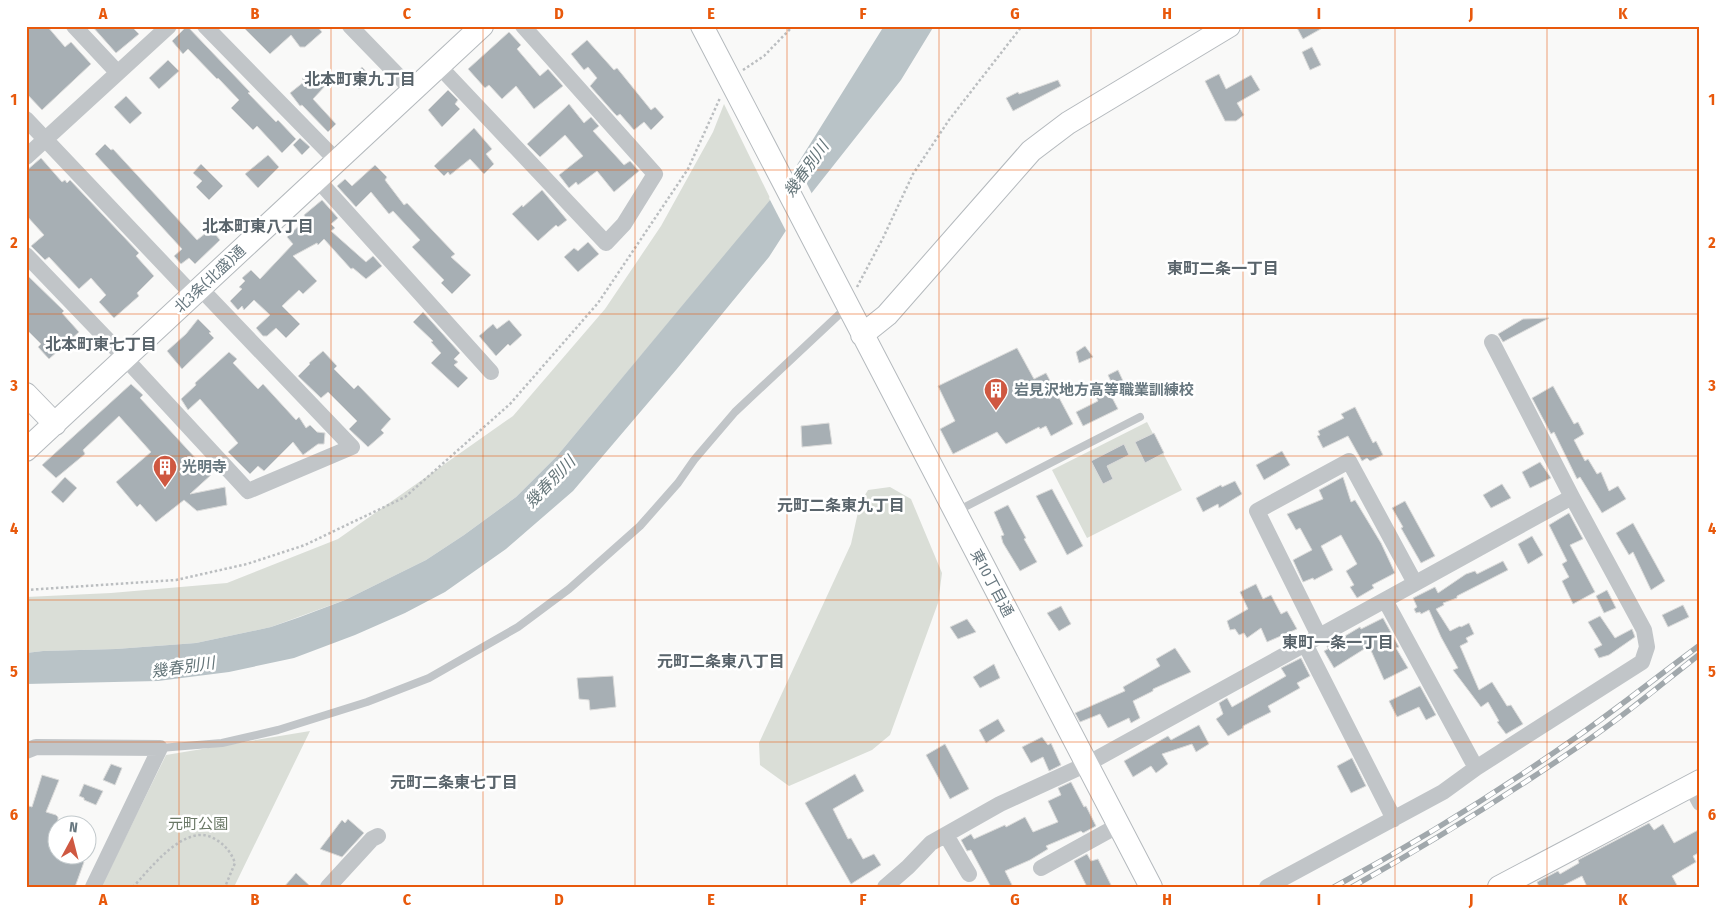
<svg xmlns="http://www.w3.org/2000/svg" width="1726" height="913" font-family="'Fira Sans Condensed','Noto Sans JP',sans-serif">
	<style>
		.green { fill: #daded7 }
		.water { fill: #b9c3c7 }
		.pier { fill: #f9f9f8 }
		.building { fill: #a7afb4; stroke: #dbdbda }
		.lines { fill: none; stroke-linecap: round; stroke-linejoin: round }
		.secondary-casing { stroke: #b4b9bd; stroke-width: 24 }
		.path { stroke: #bbbec0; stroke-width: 2.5; stroke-dasharray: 2.5 2.5; stroke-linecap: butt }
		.lane { stroke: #c1c5c8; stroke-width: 8 }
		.street { stroke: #c1c5c8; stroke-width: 16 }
		.secondary { stroke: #fff; stroke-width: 22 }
		.rail-casing { stroke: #a1a8ac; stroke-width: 5.5 }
		.rail { stroke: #fff; stroke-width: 4; stroke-dasharray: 11; stroke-linecap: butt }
		.grid { fill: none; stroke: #e8590c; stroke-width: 1; stroke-opacity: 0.55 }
		.labels { text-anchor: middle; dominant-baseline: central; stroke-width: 5; stroke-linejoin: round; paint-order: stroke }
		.street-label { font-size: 15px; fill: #67777f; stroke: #fff }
		.poi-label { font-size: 15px; font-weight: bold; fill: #67777f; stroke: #fff; text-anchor: start }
		.park-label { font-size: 15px; fill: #6a7866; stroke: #fff }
		.neighbourhood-label { font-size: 16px; font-weight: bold; fill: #59646b; stroke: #fff }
		.water-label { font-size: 16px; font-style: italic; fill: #637478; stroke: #fff }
		.neatline { fill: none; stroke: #e8590c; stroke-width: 2 }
		.grid-label { font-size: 16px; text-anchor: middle; font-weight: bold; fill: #e8590c }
	</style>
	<rect width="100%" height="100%" fill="#f9f9f8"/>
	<path class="green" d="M724,104L771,200L557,456L516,497L464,535L426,560L345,600L271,627L196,643L116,649L43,651L26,653V597L111,593L227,583L338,539L513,416L605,309L661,226L713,132Z
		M1147,422L1182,490L1087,538L1052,470Z
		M890,487L911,499L942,573L938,603L890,735L872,750L789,786L760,765L759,743L851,544L860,503L868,490Z
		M310,731L234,887H101L166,755Z"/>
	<path class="water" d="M884,26H934L901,80L803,204L769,257L676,370L573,491L506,549L445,592L405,613L355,635L294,658L229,672L158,681L26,684V653L43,651L116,649L196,643L271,627L300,617L345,600L426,560L464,535L516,497L557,456L790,176Z"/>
	<path class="pier" d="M796,162L813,196L787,233L769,198Z"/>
	<path class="building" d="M26,26H47L65,47L71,42L91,64L42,110L26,93Z
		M92,26H131L139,34L116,53Z
		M187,26L250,92L248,93L276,122L278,120L296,139L282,153L257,126L253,130L231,108L239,100L218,78L217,79L188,49L183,54L172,41Z
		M242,26H317L322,32L305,47H300L291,35L270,54Z
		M1296,26H1326L1303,39Z
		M509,32L521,45L517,49L540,76L548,69L563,86L534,109L516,86L502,99L489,85L485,88L468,69Z
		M587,40L614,70L617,68L651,110L655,107L664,117L651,130L644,122L634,130L620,114L617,116L614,113L590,86L597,78L588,67L584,70L571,54Z
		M1312,47L1321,65L1310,70L1302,52Z
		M168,60L179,71L159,89L149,78Z
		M362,67L372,77L359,89L349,79Z
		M310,70L326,85L313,99L336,124L328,132L302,105L300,106L290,93L305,81L302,79Z
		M1219,74L1226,89L1251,75L1260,90L1237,103L1244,115L1236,121H1225L1205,81Z
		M1058,80L1061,86L1013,111L1006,98L1018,92L1019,94Z
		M448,90L458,100L455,104L460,109L442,127L428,110Z
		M126,96L142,113L130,124L114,107Z
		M569,104L584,123L591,117L599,126L593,131L624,165L630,161L639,171L614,192L597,171L578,185L576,182L569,188L559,175L583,156L565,135L540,157L527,144Z
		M474,128L492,149L486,154L494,164L484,174L470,159L450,175L448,172L444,176L434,166Z
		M300,138L310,147L302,155L293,145Z
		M105,144L111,150L113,149L197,240L211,229L220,240L195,264L189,258L181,264L174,256L182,249L95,154Z
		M268,155L279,167L258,188L245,174Z
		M41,158L62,182L65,180L67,183L70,180L139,253L136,256L154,276L137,293L139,296L114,318L99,302L106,295L91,278L79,289L49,257L45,260L31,246L44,235L26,215V171Z
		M201,164L223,186L209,200L196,187L202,181L193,173Z
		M375,165L387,177L385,180L404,205L407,203L434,232L455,254L451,257L471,275L452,294L441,283L444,280L412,247L420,240L393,211L389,214L371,192L356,207L337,186L345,179L352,186Z
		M542,190L567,220L558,227L556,225L538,241L512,214L522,205L523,207Z
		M322,200L338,218L331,224L335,228L331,231L366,262L373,256L382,266L366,279L353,268L351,269L324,239L318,245L317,243L293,256L317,281L303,294L299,290L282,306L300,324L286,338L276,328L267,336H263L256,328L270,315L254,300L244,310L242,306L238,310L230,301L242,289L239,287L245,281L242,278L251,270L260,279L293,244L287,237L306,219L304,215Z
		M588,242L599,254L578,272L564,257L574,248L578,251Z
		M26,274L64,311L62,313L79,332L49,359L38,347L41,344L26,329Z
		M423,312L460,353L454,359L458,362L454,365L468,378L458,388L431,363L441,353L431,342L433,341L413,322Z
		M1549,318L1503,342L1498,334L1523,319Z
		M198,319L211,332L209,333L214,338L182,369L167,351L186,334Z
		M509,320L522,335L510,346L508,344L496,356L479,336L493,324L497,329Z
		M1085,346L1093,357L1079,363L1076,352Z
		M1017,348L1034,379L1046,373L1073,424L1051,436L1046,426L1040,429L1039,427L1006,444L997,432L953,454L940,429L955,421L938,386Z
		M323,351L337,366L334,369L354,389L358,385L391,419L381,430L384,433L368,447L349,429L357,421L328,392L321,398L298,376L310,364L309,363Z
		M229,352L237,359L233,363L258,389L263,384L296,420L299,417L306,428L310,425L317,432L325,433L324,444H318L303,455L293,442L264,471L258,466L250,474L228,452L238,443L200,399L188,410L181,399L196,385L195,383Z
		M1118,370L1124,383L1114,388L1108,375Z
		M1104,382L1118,409L1083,426L1076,412L1098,401L1092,388Z
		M131,384L143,395L140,398L211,475L190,494L225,487L227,505L197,511L184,500L156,522L140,504L137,507L116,482L151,452L119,416L83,450L85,454L56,478L42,465Z
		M1553,386L1574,424L1578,422L1584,434L1574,440L1585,461L1588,459L1597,474L1601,472L1609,491L1618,486L1626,499L1602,513L1580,477L1577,479L1554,432L1551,434L1532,398Z
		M1355,407L1373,443L1376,441L1383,455L1370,461L1367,458L1362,461L1348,436L1323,448L1317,436L1320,435L1318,431L1344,418L1341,414Z
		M829,423L832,444L802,447L801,426Z
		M1154,433L1164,453L1145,463L1135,442Z
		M1124,444L1129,455L1107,466L1113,479L1103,484L1091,461Z
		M1282,451L1290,465L1264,480L1256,465Z
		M1540,462L1551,478L1530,488L1522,472Z
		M65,477L77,488L63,503L51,492Z
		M1343,477L1351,502L1355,500L1381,543L1395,573L1372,585L1374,588L1357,598L1350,587L1354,585L1346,571L1357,564L1341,535L1321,546L1333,570L1314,580L1313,578L1303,582L1293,560L1312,550L1300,528L1296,530L1287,514L1323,499L1319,490Z
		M1235,481L1242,494L1219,508L1218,504L1203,512L1196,498L1221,485L1222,487Z
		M1502,484L1511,498L1491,508L1483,495Z
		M1052,489L1083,546L1067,555L1036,496Z
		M1405,501L1435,556L1421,563L1401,528L1403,527L1392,508Z
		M1008,505L1026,538L1024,539L1037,562L1020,571L1003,543L1001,536L1004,535L994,512Z
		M1569,513L1583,539L1570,545L1595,592L1573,604L1562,581L1569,577L1562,564L1567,561L1549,525Z
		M1633,523L1665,581L1651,590L1633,552L1629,555L1616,533Z
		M1532,536L1543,555L1528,564L1518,544Z
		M1503,561L1508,570L1457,596V598L1443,603L1444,605L1436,609L1450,631L1460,626L1461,627L1469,623L1474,634L1466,638L1468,642L1460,646L1479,690L1492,682L1507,706L1511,705L1523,724L1506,734L1497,722L1499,721L1488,702L1481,707L1453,670L1458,668L1441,637L1429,610L1421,614L1420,612L1416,613L1414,609L1417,607L1413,598L1435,587L1438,593L1466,574L1475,571L1477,574Z
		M1256,584L1263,599L1271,595L1281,614L1287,611L1297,629L1267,642L1261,628L1247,638L1244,633L1239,635L1235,629L1230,630L1227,621L1248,609L1240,592Z
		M1607,590L1616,608L1604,613L1596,596Z
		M1683,605L1689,617L1668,627L1662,615Z
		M1061,606L1071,624L1059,631L1047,613Z
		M1600,616L1615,638L1632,629L1635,637L1609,655L1599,658L1594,649L1602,645L1588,622Z
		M1383,618L1399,647L1396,648L1408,668L1384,680L1369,646L1334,668L1324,651L1328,649L1327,646L1346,637L1345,636L1360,627L1361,629Z
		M967,619L976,632L958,639L950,627Z
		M1175,648L1191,672L1153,689V691L1133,701L1140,718L1131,723L1129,718L1108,728L1100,714L1080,722L1075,713L1125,691L1123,687L1160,666L1156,659Z
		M1301,658L1310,676L1297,683L1300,688L1268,706L1271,712L1243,726V728L1228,736L1216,719L1223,714L1219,703L1227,698L1232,707L1286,676L1281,668Z
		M994,664L1000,678L980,688L973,677Z
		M613,676L616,707L590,710L589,700L579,699L577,678Z
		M1420,686L1436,715L1426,720L1419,707L1397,717L1389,701Z
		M998,719L1005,731L986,743L979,730Z
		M1199,725L1209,744L1196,752L1192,744L1162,754L1168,764L1156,773L1151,766L1133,777L1124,761L1168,736L1171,740Z
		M1042,737L1048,745L1051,743L1061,765L1049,771L1043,757L1031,763L1022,747Z
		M945,744L969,789L950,799L926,755Z
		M1352,758L1366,786L1351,793L1337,766Z
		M111,764L122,768L115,785L103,780Z
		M855,774L864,791L833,809L848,839L851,838L863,859L874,854L881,865L851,884L805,803Z
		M42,775L59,780L46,812L56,815L58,817V856H66L84,862L75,887H26V813L29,806L32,807Z
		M1071,782L1084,807L1086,806L1096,826L1083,833L1081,831L1046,846L1048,849L1030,860L1005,871L1013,887H991L971,850L967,851L961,840L971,834L974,839L1005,825L1006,827L1025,817L1033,832L1058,822L1048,801L1061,795L1058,788Z
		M84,784L103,791L96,805L84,800V798L79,796Z
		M348,819L364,833L342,857L320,849L342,820L345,823Z
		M1649,823L1654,830L1663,824L1674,843L1700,829V852L1693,856L1696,862L1672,876L1678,887H1587L1582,876L1560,887H1539L1537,882L1558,871L1560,874L1579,863L1578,860Z
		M1087,854L1091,861L1098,859L1112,887H1087L1074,861Z
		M296,873L311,887H284Z"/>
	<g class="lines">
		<defs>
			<path id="secondary" d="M702,26L1151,887
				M862,335L887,315L1031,151L1068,123L1229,26
				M26,394L55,424
				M26,450L482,26
				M1499,887L1700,781"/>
		</defs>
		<use href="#secondary" class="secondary-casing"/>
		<path class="path" d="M743,70L764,56L793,26
			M857,287L883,238L913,174L949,120L1022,26
			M26,590L176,580L247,564L305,545L405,497L510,404L598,303L688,169L720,98
			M133,887C151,868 186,821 215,839C225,845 231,852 235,863L225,887"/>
		<path class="lane" d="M957,511L1140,417
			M160,748L222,743L278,730L367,702L429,678L518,627L569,589L640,526L678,483L694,460L735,412L846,308"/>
		<path class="street" d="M74,26L118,73
			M205,26L337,161
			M350,26L413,91
			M439,66L606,243L624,224L655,174L523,26
			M26,119L193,295
			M26,157L169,26
			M317,179L491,372
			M26,255L125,358L248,491L352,447L200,288
			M1385,600L1476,768
			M1319,636L1257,511L1349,461L1415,583
			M1305,644L1394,819
			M26,751L36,747L160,748L93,887
			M1691,786L1700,803
			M946,835L969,874
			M1041,868L1119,825
			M328,887L372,839L378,836
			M885,887L908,867L931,843L1000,804L1087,764L1572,497
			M1267,887L1443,792L1476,768L1642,662L1647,647L1644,630L1572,497L1492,342"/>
		<use href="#secondary" class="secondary"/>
		<defs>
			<path id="rail" d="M1334,887C1417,842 1498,792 1575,738C1618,708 1658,676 1700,645
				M1352,887C1434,841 1514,791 1591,738C1629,712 1664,682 1700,654"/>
		</defs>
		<use href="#rail" class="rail-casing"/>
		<use href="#rail" class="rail"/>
	</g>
	<path class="grid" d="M179,26V887M331,26V887M483,26V887M635,26V887M787,26V887M939,26V887M1091,26V887M1243,26V887M1395,26V887M1547,26V887M26,170H1700M26,314H1700M26,456H1700M26,600H1700M26,742H1700"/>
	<defs>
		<symbol id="building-pin" viewBox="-11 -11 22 30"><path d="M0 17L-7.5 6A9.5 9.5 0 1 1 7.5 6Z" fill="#cf5841" stroke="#fff"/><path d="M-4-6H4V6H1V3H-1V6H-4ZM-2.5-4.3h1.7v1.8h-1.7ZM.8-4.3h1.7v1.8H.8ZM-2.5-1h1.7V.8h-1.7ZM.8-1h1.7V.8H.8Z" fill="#fff"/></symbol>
	</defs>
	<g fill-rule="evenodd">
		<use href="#building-pin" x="982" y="376" width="28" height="38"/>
		<use href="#building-pin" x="151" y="453" width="28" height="38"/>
	</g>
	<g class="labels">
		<g class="street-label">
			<text transform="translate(210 279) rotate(-43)">北3条(北盛)通</text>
			<text transform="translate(992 583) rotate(62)">東10丁目通</text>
		</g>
		<g class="poi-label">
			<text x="1014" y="390">岩見沢地方高等職業訓練校</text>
			<text x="182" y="467">光明寺</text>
		</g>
		<g class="park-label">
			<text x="198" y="824">元町公園</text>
		</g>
		<g class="neighbourhood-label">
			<text x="360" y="79">北本町東九丁目</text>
			<text x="258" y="226">北本町東八丁目</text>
			<text x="1223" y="268">東町二条一丁目</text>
			<text x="101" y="344">北本町東七丁目</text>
			<text x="841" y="505">元町二条東九丁目</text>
			<text x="1338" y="642">東町一条一丁目</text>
			<text x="721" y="661">元町二条東八丁目</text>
			<text x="454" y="782">元町二条東七丁目</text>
		</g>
		<g class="water-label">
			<text transform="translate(806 169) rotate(-54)">幾春別川</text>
			<text transform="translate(550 482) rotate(-46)">幾春別川</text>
			<text transform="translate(183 667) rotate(-8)">幾春別川</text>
		</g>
	</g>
	<rect width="1726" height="913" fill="none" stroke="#ffffff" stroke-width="55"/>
	<g transform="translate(72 840) rotate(7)"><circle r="24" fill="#ffffff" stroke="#c2c9cc"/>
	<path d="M0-4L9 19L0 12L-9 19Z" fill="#cf5841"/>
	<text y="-8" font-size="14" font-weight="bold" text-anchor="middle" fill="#67777f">N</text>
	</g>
	<rect x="28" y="28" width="1670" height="858" class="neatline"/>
	<g class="grid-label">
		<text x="103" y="19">A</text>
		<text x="255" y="19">B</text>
		<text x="407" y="19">C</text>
		<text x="559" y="19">D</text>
		<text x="711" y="19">E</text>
		<text x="863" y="19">F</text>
		<text x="1015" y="19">G</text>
		<text x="1167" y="19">H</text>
		<text x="1319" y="19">I</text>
		<text x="1471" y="19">J</text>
		<text x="1623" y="19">K</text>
		<text x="14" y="105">1</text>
		<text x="1712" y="105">1</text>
		<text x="14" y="248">2</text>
		<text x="1712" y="248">2</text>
		<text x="14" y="391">3</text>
		<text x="1712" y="391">3</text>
		<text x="14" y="534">4</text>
		<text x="1712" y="534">4</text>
		<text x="14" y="677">5</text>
		<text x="1712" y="677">5</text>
		<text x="14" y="820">6</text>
		<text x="1712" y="820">6</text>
		<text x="103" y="905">A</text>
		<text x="255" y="905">B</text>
		<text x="407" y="905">C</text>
		<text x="559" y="905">D</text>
		<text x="711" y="905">E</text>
		<text x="863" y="905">F</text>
		<text x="1015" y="905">G</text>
		<text x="1167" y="905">H</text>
		<text x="1319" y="905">I</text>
		<text x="1471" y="905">J</text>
		<text x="1623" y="905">K</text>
	</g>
</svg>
